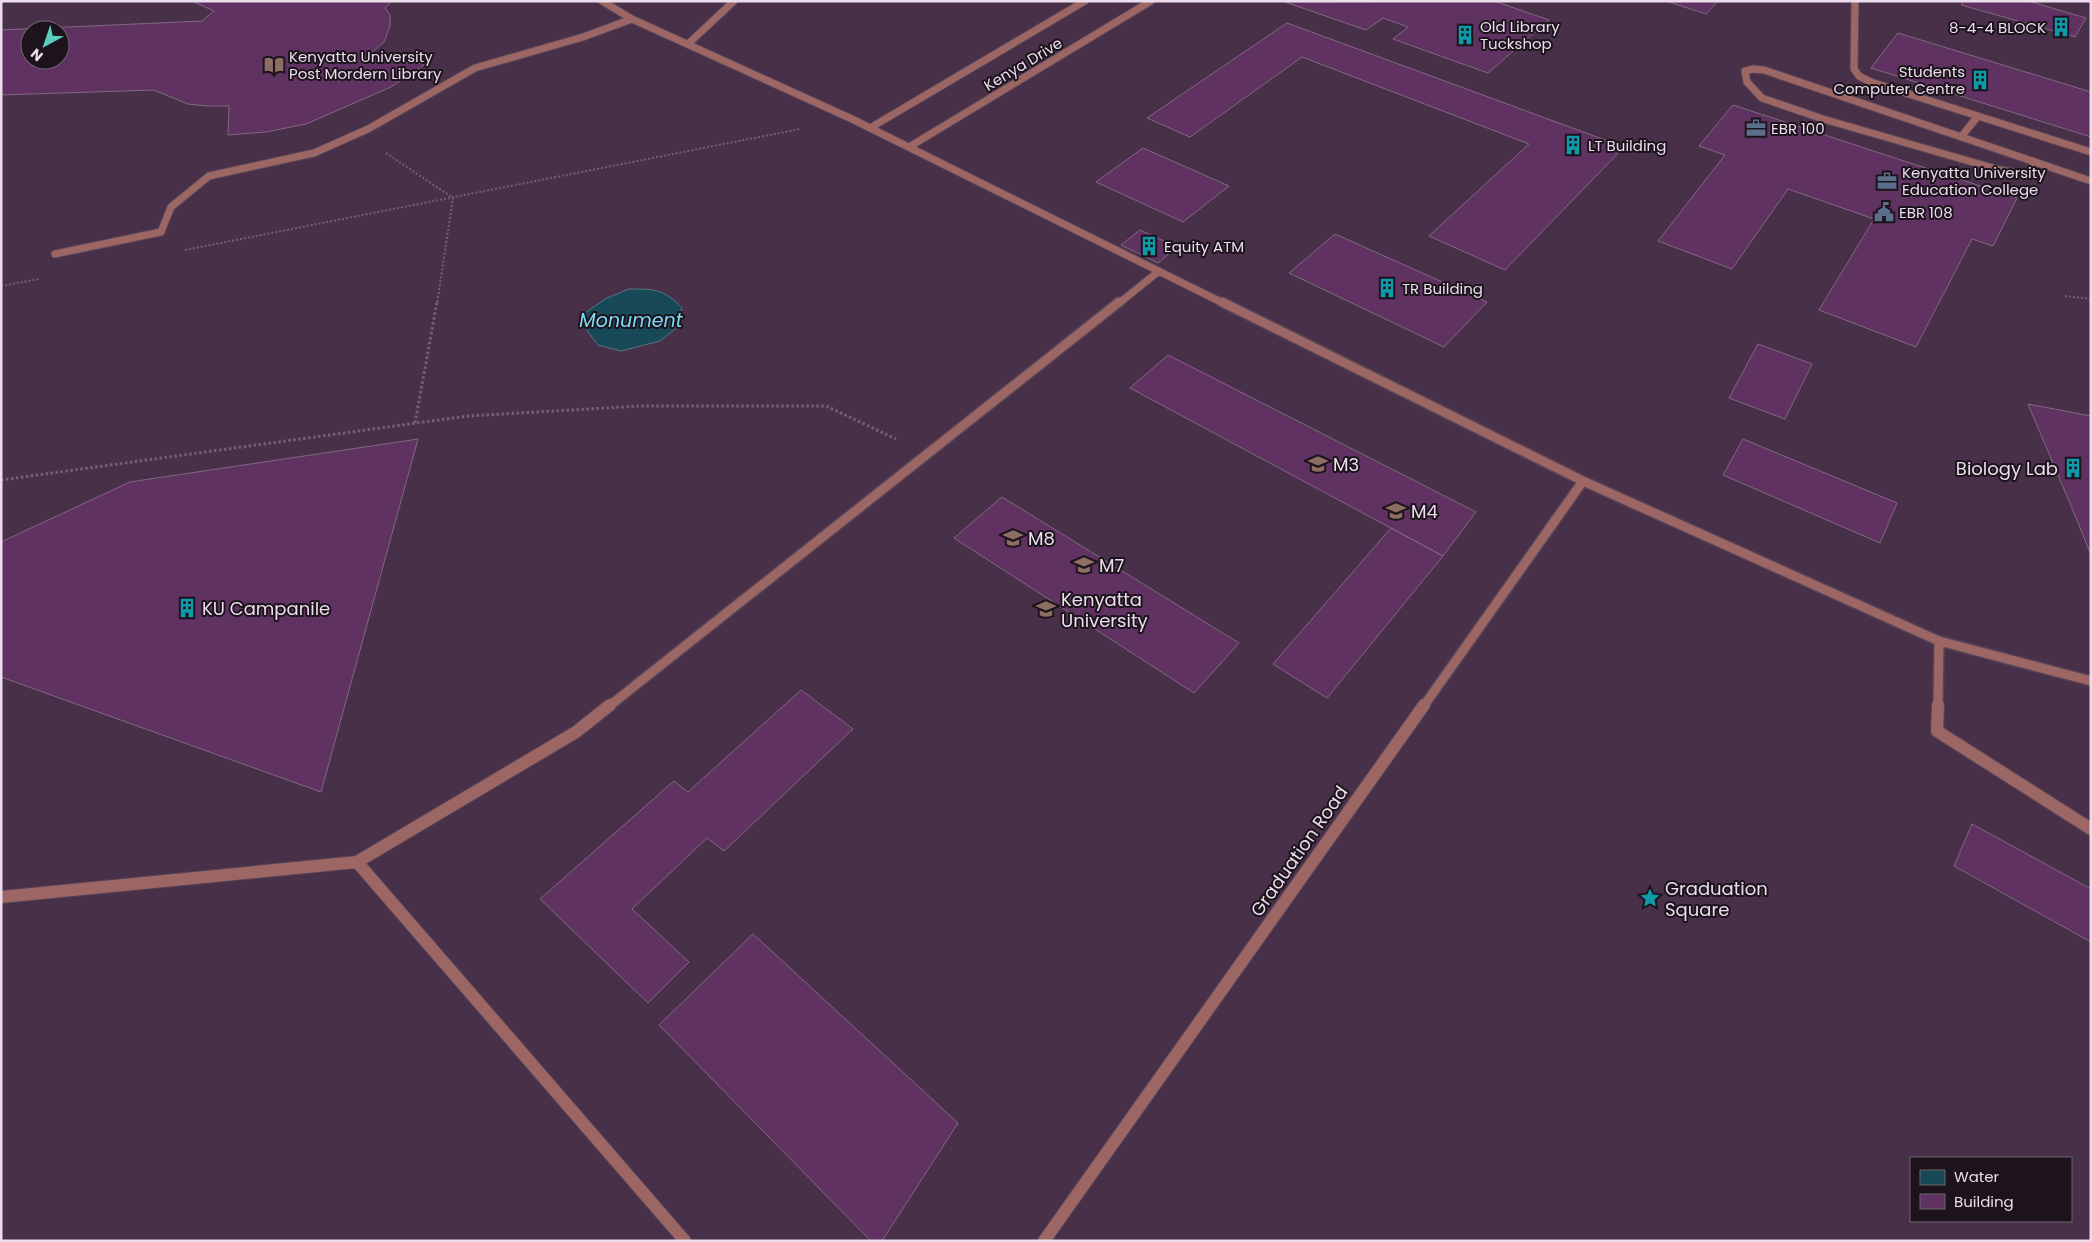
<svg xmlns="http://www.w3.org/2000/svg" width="2092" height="1242" font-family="Poppins,sans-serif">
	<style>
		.built { fill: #493049; fill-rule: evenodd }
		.water { fill: #184956; stroke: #577583 }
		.building { fill: #5f3261; stroke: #816981; fill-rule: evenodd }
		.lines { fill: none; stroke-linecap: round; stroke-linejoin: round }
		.lane-far2-casing { stroke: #574357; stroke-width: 9 }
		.lane-far1-casing { stroke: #574357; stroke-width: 12 }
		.lane-casing { stroke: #574357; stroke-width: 14 }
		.path-far1 { stroke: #736073; stroke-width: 2; stroke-dasharray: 2 2; stroke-linecap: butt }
		.path { stroke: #736073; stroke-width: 3; stroke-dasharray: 2.5 2.5; stroke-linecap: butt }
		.lane-far2 { stroke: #9b6663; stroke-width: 7 }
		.lane-far1 { stroke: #9b6663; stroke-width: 9 }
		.lane { stroke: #9b6663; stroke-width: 12 }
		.labels { text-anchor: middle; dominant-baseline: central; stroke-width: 4; stroke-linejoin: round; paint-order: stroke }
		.far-poi-label { font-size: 15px; fill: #ebddeb; stroke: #1c131c; text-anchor: start }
		.far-street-label { font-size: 15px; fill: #ebddeb; stroke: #1c131c }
		.poi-label { font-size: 18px; fill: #ebddeb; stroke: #1c131c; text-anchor: start }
		.street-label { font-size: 18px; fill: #ebddeb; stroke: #1c131c }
		.water-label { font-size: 19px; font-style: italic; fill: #7dddf9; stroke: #1c131c }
	</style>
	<rect width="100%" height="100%" fill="#3b263b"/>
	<path class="built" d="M1,1H2091V1241H1ZM30,30H60V60H30ZM1911,1158H2071V1221H1911Z"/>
	<path class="water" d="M629,289C655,289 664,289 682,308L675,329L660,341L621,351L598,345L585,328L586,312L607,298Z"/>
	<path class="building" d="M192,1H392L385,8L390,15V26L384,42L365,58L425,64L391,87L306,124L266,132L228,135L229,106H206L188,104L154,90L1,95V30L202,21L214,11ZM30,30H60V60H30Z
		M1494,1L1549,20L1488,73L1393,39L1408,27L1383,18L1366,30L1285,2Z
		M1666,1H1718L1706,14Z
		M1964,1H2028L2086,18L2075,37L1961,5Z
		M1287,23L1624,147L1505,270L1429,236L1529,144L1302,57L1190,137L1147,118Z
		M1898,33L2091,92V137L1871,68Z
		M1733,105L2017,198L1993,246L1972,239L1916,347L1819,310L1874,219L1788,189L1732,269L1658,241L1725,155L1699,146Z
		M1143,148L1229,186L1183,222L1096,182Z
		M1140,230L1177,247L1158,263L1121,245Z
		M1335,234L1487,302L1444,347L1289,273Z
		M1758,344L1812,364L1785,419L1729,398Z
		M1168,355L1476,512L1443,556L1130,388Z
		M2028,404L2091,416V555L2077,520Z
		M418,439L321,792L1,677V542L130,482Z
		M1743,439L1897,503L1880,543L1723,475Z
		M1002,497L1239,643L1194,693L954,538Z
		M1391,528L1443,556L1327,698L1273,664Z
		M801,690L853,729L724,851L707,838L632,909L689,962L648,1003L540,899L674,781L688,792Z
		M1972,824L2091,889V942L1954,866Z
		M753,934L958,1123L882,1241H871L659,1025Z"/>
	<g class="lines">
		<defs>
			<path id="lane-far2" d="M602,1L632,19L852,119L1225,304
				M1855,1L1854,69L1859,76L1871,82L2091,152
				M688,44L734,1
				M870,128L1085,1
				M1961,137L1978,116
				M909,147L1151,1
				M2035,162L2028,175L2000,170L1823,119L1762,98L1747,82L1745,71L1753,69L1764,70L2091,181
				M55,254L161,232L171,207L209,176L314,153L368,129L475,68L583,37L632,19
				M1118,304L1159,271"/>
			<path id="lane-far1" d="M1222,302L1583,481L1939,641L2091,681
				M608,707L1119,302
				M1423,707L1583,481
				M1938,707L1939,641"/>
			<path id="lane" d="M1938,705L1937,731L2091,829
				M357,862L685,1241
				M1,897L357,862L576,732L610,705
				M1044,1241L1424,705"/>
		</defs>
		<use href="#lane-far2" class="lane-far2-casing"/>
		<use href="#lane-far1" class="lane-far1-casing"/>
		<use href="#lane" class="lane-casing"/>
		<path class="path-far1" d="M386,153L453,198L437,304
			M185,250L800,129
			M1,286L39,279
			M2065,296L2091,299"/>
		<path class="path" d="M415,423L437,302
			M1,480L468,416L639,406H826L896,439"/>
		<use href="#lane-far2" class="lane-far2"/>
		<use href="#lane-far1" class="lane-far1"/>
		<use href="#lane" class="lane"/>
	</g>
	<defs>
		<symbol id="building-bare" viewBox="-9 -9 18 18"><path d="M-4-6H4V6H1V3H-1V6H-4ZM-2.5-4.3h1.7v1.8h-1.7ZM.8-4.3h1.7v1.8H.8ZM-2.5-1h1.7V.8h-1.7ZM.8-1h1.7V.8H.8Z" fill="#0f9aa8" stroke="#1c131c" stroke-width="2.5" paint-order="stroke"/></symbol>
		<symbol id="library-bare" viewBox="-9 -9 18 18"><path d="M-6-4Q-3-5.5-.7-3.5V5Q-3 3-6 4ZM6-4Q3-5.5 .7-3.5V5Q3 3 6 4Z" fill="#8d6e63" stroke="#1c131c" stroke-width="2.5" paint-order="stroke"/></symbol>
		<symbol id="office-bare" viewBox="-9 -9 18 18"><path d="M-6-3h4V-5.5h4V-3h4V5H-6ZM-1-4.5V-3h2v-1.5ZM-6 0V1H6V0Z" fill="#5c6f8a" stroke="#1c131c" stroke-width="2.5" paint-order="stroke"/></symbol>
		<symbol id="civic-bare" viewBox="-9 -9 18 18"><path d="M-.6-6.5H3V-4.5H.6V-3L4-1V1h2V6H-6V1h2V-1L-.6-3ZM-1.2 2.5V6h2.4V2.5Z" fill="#5c6f8a" stroke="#1c131c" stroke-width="2.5" paint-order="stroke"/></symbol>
		<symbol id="university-bare" viewBox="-9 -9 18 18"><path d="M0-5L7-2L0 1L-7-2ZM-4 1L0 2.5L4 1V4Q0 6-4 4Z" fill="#8d6e63" stroke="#1c131c" stroke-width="2.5" paint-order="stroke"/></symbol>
		<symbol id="sight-bare" viewBox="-9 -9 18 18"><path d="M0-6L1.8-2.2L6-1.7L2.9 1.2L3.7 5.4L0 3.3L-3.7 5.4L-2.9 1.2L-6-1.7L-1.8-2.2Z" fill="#0f9aa8" stroke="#1c131c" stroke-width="2.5" paint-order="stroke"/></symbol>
	</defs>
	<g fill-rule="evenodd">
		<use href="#building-bare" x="2047" y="13" width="28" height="28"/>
		<use href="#building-bare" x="1451" y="21" width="28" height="28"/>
		<use href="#library-bare" x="260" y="51" width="28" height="28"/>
		<use href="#building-bare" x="1966" y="66" width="28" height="28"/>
		<use href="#office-bare" x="1742" y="114" width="28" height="28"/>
		<use href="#building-bare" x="1559" y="131" width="28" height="28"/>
		<use href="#office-bare" x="1873" y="167" width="28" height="28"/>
		<use href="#civic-bare" x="1870" y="198" width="28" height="28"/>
		<use href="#building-bare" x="1135" y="232" width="28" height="28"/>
		<use href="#building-bare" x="1373" y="274" width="28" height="28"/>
		<use href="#university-bare" x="1304" y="450" width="28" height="28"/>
		<use href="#building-bare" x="2059" y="454" width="28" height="28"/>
		<use href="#university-bare" x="1382" y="497" width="28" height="28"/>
		<use href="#university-bare" x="999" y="524" width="28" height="28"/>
		<use href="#university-bare" x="1070" y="551" width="28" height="28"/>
		<use href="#building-bare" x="173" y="594" width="28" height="28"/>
		<use href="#university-bare" x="1032" y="595" width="28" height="28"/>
		<use href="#sight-bare" x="1636" y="884" width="28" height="28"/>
	</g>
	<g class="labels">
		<g class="far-poi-label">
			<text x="1480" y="26">Old Library<tspan x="1480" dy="17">Tuckshop</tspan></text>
			<text x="2046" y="27" text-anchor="end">8-4-4 BLOCK</text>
			<text x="289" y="56">Kenyatta University<tspan x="289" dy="17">Post Mordern Library</tspan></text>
			<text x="1965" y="71" text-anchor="end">Students<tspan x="1965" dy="17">Computer Centre</tspan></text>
			<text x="1771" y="128">EBR 100</text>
			<text x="1588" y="145">LT Building</text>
			<text x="1902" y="172">Kenyatta University<tspan x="1902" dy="17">Education College</tspan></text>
			<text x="1899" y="212">EBR 108</text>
			<text x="1164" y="246">Equity ATM</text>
			<text x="1402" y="288">TR Building</text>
		</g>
		<g class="far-street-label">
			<text transform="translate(1023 64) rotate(-31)">Kenya Drive</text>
		</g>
		<g class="poi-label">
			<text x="1333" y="464">M3</text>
			<text x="2058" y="468" text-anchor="end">Biology Lab</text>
			<text x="1411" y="511">M4</text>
			<text x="1028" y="538">M8</text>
			<text x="1099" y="565">M7</text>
			<text x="1061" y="599">Kenyatta<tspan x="1061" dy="21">University</tspan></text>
			<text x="202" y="608">KU Campanile</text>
			<text x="1665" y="888">Graduation<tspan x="1665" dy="21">Square</tspan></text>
		</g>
		<g class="street-label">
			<text transform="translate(1299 851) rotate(-55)">Graduation Road</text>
		</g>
		<g class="water-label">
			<text x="631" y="320">Monument</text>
		</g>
	</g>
	<rect width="2092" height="1242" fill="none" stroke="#ebddeb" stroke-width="5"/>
	<rect x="1910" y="1157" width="162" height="65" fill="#1c131c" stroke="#6f646f"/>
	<rect x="1920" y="1170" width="25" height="15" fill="#184956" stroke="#6f646f"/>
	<text x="1954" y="1182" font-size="15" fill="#ebddeb">Water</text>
	<rect x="1920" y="1194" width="25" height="15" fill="#5f3261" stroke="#6f646f"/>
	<text x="1954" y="1207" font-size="15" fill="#ebddeb">Building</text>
	<g transform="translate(45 45) rotate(220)"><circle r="24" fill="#1c131c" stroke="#6f646f"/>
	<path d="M0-4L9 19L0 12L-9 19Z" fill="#5bcebb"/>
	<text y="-8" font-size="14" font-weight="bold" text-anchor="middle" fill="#ebddeb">N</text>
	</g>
</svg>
